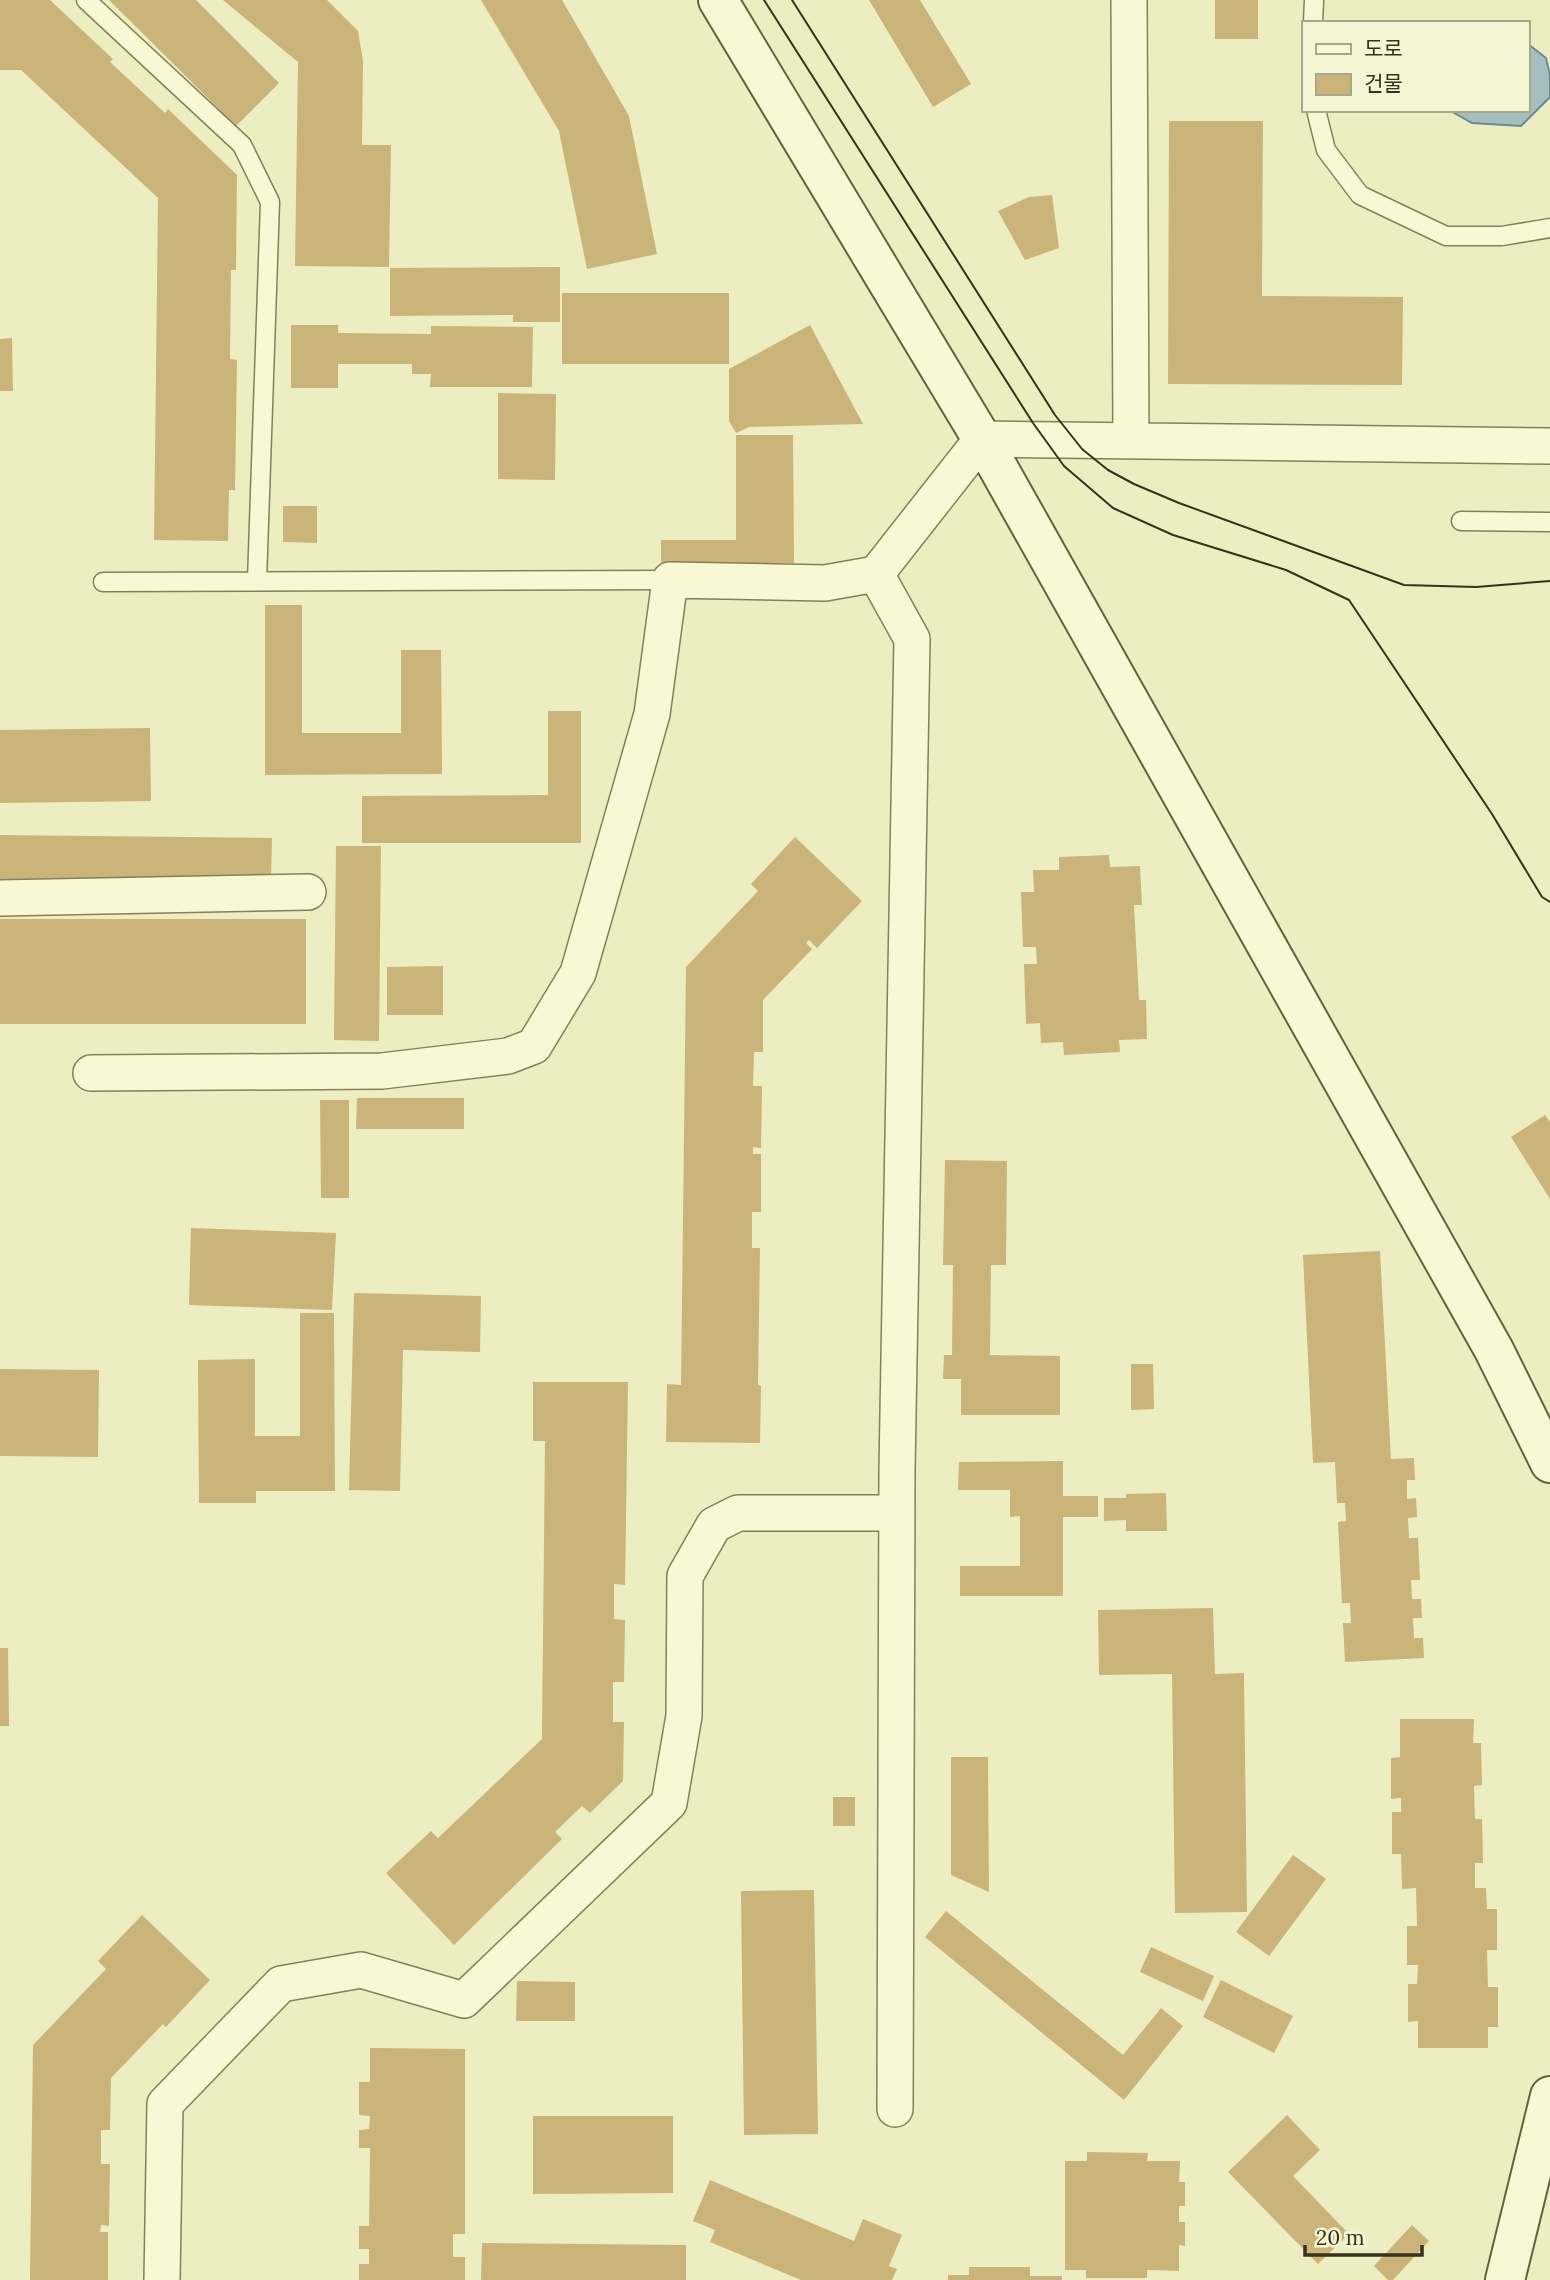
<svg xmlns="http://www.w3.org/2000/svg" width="1550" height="2280" font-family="Lora,'Noto Sans KR',serif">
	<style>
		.water { fill: #a5bfc0; stroke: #6c8c8e; stroke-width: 2 }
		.building { fill: #cab479 }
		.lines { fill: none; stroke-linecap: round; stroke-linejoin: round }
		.lane-casing { stroke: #877f5a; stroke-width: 21 }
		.street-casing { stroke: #877f5a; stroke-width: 38 }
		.secondary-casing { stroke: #68603d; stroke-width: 42 }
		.lane { stroke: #f8f8d5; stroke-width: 18 }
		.street { stroke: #f8f8d5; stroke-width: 35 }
		.secondary { stroke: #f8f8d5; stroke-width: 38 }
		.tram { stroke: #37311e; stroke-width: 2 }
	</style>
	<rect width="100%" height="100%" fill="#ededc2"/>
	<path class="water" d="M1527,43L1546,58L1550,75V97L1521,126L1472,123L1449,110H1527Z"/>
	<path class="building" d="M0,0H50L113,59L110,62L165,113L168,109L237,175L236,270H231L230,359L237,360L235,490H229L228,541L154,540L158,198L21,70H0Z
		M109,0H196L279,83L236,126Z
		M223,0H327L358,31L363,61L362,145H391L389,267L295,266L298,62Z
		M481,0H562L629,116L657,254L587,269L559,131Z
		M869,0H920L971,84L933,107Z
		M1215,0H1258V39H1215Z
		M1169,121H1263L1262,296L1403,297L1402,385L1168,384Z
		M1052,195L1059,248L1025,260L998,211L1029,197Z
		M560,267V322H513V315L390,316V268Z
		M562,293H729V364H562Z
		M291,325H338V333L431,334V326L533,327L532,387H430L431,374H412V364H338V388H291Z
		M810,325L863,424L749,427L736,433L729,421V369Z
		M12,338L13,391H0V339Z
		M498,393L556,394L555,480L498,479Z
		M736,435H793L794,563L661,564V540H736Z
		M283,506H317V543L283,542Z
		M265,605H302V733H401V650H441L442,774L265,775Z
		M548,711H581V843H362V796L548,795Z
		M150,728L151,801L0,803V730Z
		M0,835L272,838L271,882L0,879Z
		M795,837L862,901L817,948L809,940L806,943L812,949L763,1000V1052H754L753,1086H762L761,1148L753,1147V1154H761V1212H752V1248H760L758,1385L761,1386L760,1443L666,1442L667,1384L681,1385L686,967L758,891L751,884Z
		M336,846H381L379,1041L334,1040Z
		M1109,855L1110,867L1140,866L1142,905H1134L1139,1000H1146L1147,1039L1119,1040L1120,1052L1064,1055L1063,1042L1041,1043L1040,1023L1026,1024L1024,964H1037L1036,947H1023L1021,892H1034L1033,870H1059V857Z
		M0,919H306V1024H0Z
		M443,966V1015H387V967Z
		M357,1098H464V1129H356Z
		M320,1100H349V1198H321Z
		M1545,1115L1550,1122V1199L1511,1137Z
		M945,1160L1007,1161L1006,1265H991L990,1355L1060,1356V1415H961V1379H943L944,1355H952L953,1265H943Z
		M191,1228L336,1233L332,1310L189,1305Z
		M1380,1251L1391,1459L1414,1458L1415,1480H1407V1499L1416,1498L1417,1517L1408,1518L1409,1538H1418L1420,1580H1411L1412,1599H1421L1422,1618H1413L1414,1638H1423L1424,1658L1345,1662L1343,1623H1351L1350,1603H1342L1338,1522L1346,1521L1345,1503H1337L1335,1462L1313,1463L1303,1255Z
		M354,1293L481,1296L480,1352L403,1350L400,1491L349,1490Z
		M300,1313H334L335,1491H256V1503H199L198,1360L255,1359V1436H300Z
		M1131,1364H1153L1154,1409L1131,1410Z
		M0,1369L99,1370L98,1457L0,1456Z
		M533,1382H628L625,1585L614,1584V1619L625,1620L624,1682H613V1722H624L623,1781L590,1813L582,1806L555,1832L562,1839L454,1945L386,1873L431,1831L438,1838L542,1739L545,1441H533Z
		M1063,1461V1496H1098V1517H1063V1596H960V1566H1020V1516L1010,1517V1490H958L959,1462Z
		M1166,1493L1167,1531H1126V1520L1104,1521V1498H1126V1494Z
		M1213,1608L1215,1674L1244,1673L1247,1912L1175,1913L1172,1674L1099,1675L1098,1610Z
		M0,1648H8L9,1726H0Z
		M1400,1719H1474L1473,1743H1481L1482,1785L1474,1786L1475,1819H1482L1483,1863H1475V1888H1486L1487,1909H1497V1950H1487L1488,1987H1498V2027H1488V2048H1418V2021L1408,2022V1984H1417L1418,1965H1407V1926H1417L1416,1888L1402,1889L1401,1854H1392V1812H1401V1798L1391,1799V1758L1400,1757Z
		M951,1757H988L989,1892L951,1875Z
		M833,1797H855V1826H833Z
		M1293,1855L1326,1879L1269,1956L1236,1932Z
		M814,1890L818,2134L744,2135L741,1891Z
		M946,1911L1123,2055L1161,2008L1183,2026L1124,2100L925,1937Z
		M142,1915L210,1980L166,2027L163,2024L111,2078L110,2130H101V2164H110L109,2226L101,2225L100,2232H108V2280H30L33,2045L106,1969L98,1961Z
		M1151,1947L1214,1976L1203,2001L1140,1972Z
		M1221,1980L1293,2016L1274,2053L1203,2017Z
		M517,1981L575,1982V2021H516Z
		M370,2048L465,2049V2234H453V2257H465V2280H359V2264H369V2249H359V2226H369L370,2148H359V2130L369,2129L370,2116L359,2115V2082H370Z
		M1287,2115L1320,2150L1293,2176L1349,2234L1318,2264L1228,2172Z
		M533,2116H673V2193L533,2194Z
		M1087,2152L1148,2153L1147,2161H1180L1179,2182H1185V2206H1179V2222H1185V2246L1179,2245V2271L1147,2270V2278H1086V2270H1065V2161H1087Z
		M710,2180L854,2241L863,2219L902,2235L889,2266L897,2269L892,2280H801L710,2242L715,2230L693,2221Z
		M1412,2225L1429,2241L1393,2280H1388L1374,2266Z
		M482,2243L686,2245V2280H481Z
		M969,2267H1030V2276H1062V2280H948V2275H969Z"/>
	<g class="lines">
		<defs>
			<path id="lane" d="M86,0L242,145L270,202L257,581
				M1313,23L1314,0
				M1316,110L1326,150L1360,195L1446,236H1502L1550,228
				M1461,521L1550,522
				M103,582L670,580"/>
			<path id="street" d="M1129,0L1131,440
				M876,574L912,639L897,1470L895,2109
				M0,898L308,892
				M91,1073L382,1071L508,1056L534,1046L578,973L652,714L670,580L825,583L876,574L982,439L1550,446
				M162,2280L165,2104L281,1984L361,1970L464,2000L669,1803L684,1716L685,1576L714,1525L738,1513H897"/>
			<path id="secondary" d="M718,0L982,439L1494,1350L1550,1463
				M1505,2280L1550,2096"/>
		</defs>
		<use href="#lane" class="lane-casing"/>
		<use href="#street" class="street-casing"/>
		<use href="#secondary" class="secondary-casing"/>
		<use href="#lane" class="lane"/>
		<use href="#street" class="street"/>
		<use href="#secondary" class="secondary"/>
		<path class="tram" d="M764,0L1033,423L1064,466L1113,508L1173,535L1286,570L1349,600L1492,814L1542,897L1550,902
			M792,0L1055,415L1082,449L1108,470L1134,484L1179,503L1404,585L1476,587L1550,581"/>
	</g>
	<rect x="1302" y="21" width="228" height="91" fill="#f4f5d2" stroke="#a8a78a" stroke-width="2"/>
	<rect x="1316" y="44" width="35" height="10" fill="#f8f8d5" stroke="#a8a78a" stroke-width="2"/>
	<text x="1364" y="56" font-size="21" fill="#37311e">도로</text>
	<rect x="1316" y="74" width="35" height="21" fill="#cab479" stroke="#a8a78a" stroke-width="2"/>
	<text x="1364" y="91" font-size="21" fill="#37311e">건물</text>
	<path d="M1305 2245v10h117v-10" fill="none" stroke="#37311e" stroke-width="3.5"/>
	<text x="1316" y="2245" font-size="21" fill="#37311e" stroke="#f4f5d2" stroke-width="5" paint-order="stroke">20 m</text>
</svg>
